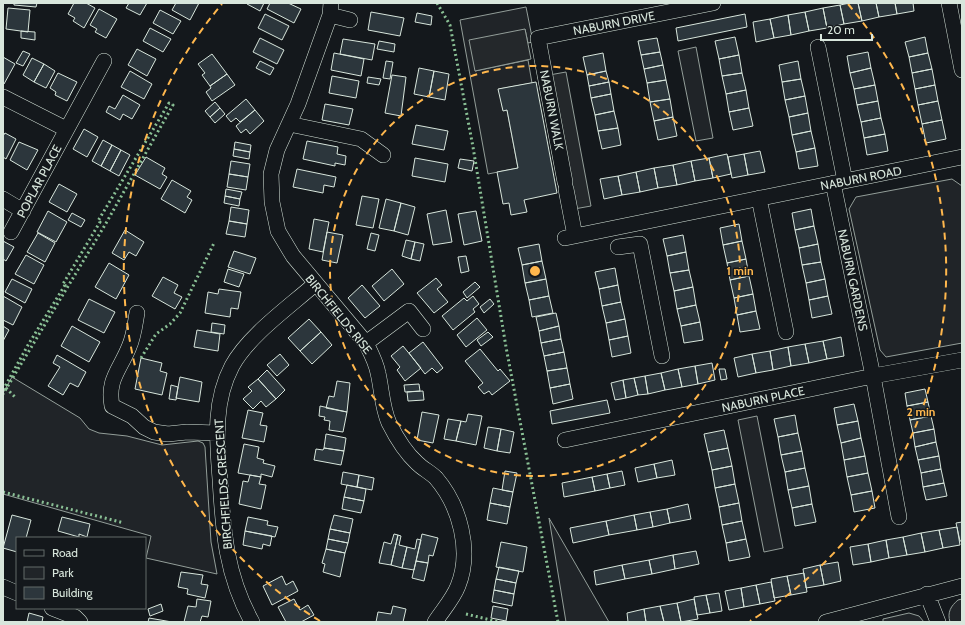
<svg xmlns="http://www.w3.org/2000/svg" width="965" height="625" font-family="Cabin,sans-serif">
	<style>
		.green { fill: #202428; stroke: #939e99 }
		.parking { fill: #24282b; stroke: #939e99 }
		.building { fill: #2c363c; stroke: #d8e6dc }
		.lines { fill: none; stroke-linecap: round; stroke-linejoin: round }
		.street-casing { stroke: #d8e6dc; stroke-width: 16 }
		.street { stroke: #14181c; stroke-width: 15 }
		.hedge { stroke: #8ac095; stroke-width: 3; stroke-dasharray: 2 3; stroke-linecap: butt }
		.ring { fill: none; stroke: #ffb74d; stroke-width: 2; stroke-dasharray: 7 5 }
		.labels { text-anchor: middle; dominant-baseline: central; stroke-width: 3; stroke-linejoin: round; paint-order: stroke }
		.street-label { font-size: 12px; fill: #d8e6dc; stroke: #14181c }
		.centre { fill: #ffb74d; stroke: #14181c; stroke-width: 2 }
		.ring-label { font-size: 12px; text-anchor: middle; font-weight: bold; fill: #ffb74d; stroke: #14181c; stroke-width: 3; stroke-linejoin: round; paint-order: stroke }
	</style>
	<rect width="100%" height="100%" fill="#14181c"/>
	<path class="green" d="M526,7L533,42L528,43L525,29L475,71L528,60L532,83L499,89L503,110H507L518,168L488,174L460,20Z
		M696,47L713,138L696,141L678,51Z
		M952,179L962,186V343L886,357L880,350L849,209L856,197Z
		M12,377L80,418L89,429L99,433L127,436L162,445L198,441L203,443L205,447L211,542L217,574L146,558L151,536L3,494V393Z
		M757,416L783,548L764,552L738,420Z
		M549,518L609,622H566Z
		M962,599V622H950C947,612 951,606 958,600Z
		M909,613L919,616L924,622H883V619Z"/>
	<path class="parking" d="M525,29L531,59L475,71L469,40Z
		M566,72L591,206L563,211L538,77Z"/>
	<path class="building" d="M14,3H37L36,7L14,5Z
		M74,3H86L95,8L84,28L73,21L75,18L68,14Z
		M129,3H147L140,15L126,8Z
		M176,3H199L190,20L172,10Z
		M248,3H264L260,11L247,4Z
		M270,3H288L301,9L294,23L267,9Z
		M850,3H858L862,21L844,24L840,5Z
		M858,3H876L879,17L862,21Z
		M876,3H895L897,14L879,17Z
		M895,3H913L914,11L897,14Z
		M840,5L844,24L827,28L823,8Z
		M8,8L30,10L28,32L6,29Z
		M823,8L827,28L809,31L805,12Z
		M99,9L117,19L106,38L95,32L97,29L90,25Z
		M160,10L181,21L173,34L153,23Z
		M371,12L404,18L400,36L368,30Z
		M805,12L809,31L791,35L788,15Z
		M417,13L432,16L431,25L415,22Z
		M265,14L289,26L282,40L258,28Z
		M745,14L747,27L678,41L676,28Z
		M788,15L791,35L774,38L770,19Z
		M770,19L774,38L756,42L753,22Z
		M150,28L171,39L163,52L143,41Z
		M21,31L35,32V40L21,38Z
		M735,37L739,55L719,59L715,41Z
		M925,37L928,53L909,57L905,42Z
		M260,38L284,50L277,64L253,52Z
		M657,38L660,52L641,55L638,41Z
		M343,39L375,44L372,60L340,54Z
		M379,41L395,44L394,52L377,49Z
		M137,49L156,59L147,76L128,65Z
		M23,51L30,54L23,66L16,63Z
		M660,52L663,65L644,69L641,55Z
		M868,52L871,68L850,73L847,56Z
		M334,53L364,59L361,76L331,70Z
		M603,53L606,71L587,75L583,57Z
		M928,53L932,69L912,73L909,57Z
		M212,54L227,74L210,86L202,75L205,73L198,64Z
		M739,55L742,73L722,76L719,59Z
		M3,57L15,64L4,84L3,83Z
		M32,58L44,64L34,82L23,75Z
		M260,61L274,68L270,75L256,68Z
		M386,61L393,62L390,79L383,78Z
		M798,61L801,79L782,82L779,65Z
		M44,64L55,71L46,88L34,82Z
		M663,65L666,80L647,83L644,69Z
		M419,68L434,71L429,97L414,94Z
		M871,68L875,85L854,89L850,73Z
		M932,69L935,85L915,89L912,73Z
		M130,71L152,84L144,99L121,87Z
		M434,71L449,74L445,100L429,97Z
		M606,71L609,82L589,86L587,75Z
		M58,73L77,82L67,101L55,95L56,92L50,88Z
		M742,73L746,90L726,94L722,76Z
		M227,74L235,85L212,101L206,92L211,88L210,86Z
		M392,75L406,77L401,116L385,113Z
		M332,76L359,81L356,98L329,93Z
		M368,77L381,79L379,85L367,83Z
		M801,79L805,96L785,100L782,82Z
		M666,80L670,99L650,102L647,83Z
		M536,82L557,193L524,200L527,212L511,215L509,203L503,204L497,172L518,168L507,110L503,111L498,89Z
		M609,82L611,94L591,98L589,86Z
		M875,85L878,101L857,105L854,89Z
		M935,85L938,101L918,105L915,89Z
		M746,90L749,108L729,112L726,94Z
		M611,94L614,111L595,115L591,98Z
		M123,95L140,105L132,119L123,114L120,120L106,112L109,106L115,109Z
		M805,96L808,113L789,117L785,100Z
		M246,99L255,110L240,122L236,118L231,122L226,116Z
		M670,99L673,117L654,121L650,102Z
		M878,101L881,118L861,122L857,105Z
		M938,101L942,120L922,124L918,105Z
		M215,102L220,108L210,117L205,111Z
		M325,104L353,109L349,125L322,120Z
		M220,108L225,114L215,123L210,117Z
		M749,108L753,126L733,130L729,112Z
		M255,110L264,121L250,134L246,129L241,133L236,126Z
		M614,111L618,128L598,131L595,115Z
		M808,113L811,131L792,135L789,117Z
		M673,117L677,136L658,140L654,121Z
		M881,118L885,134L864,138L861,122Z
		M942,120L946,139L926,143L922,124Z
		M416,125L448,131L444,150L412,144Z
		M618,128L621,145L602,149L598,131Z
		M84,129L98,137L87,157L73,149Z
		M811,131L815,148L796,152L792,135Z
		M5,133L16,139L6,159L3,157V136Z
		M885,134L888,151L867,155L864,138Z
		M103,140L112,145L101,166L92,161Z
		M307,141L338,147L337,154L346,156L345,165L335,163V166L303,159Z
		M19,142L38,150L27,170L10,160Z
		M235,142L251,145L250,152L234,149Z
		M112,145L121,150L110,171L101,166Z
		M815,148L818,166L799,169L796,152Z
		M234,149L250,152L249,159L233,156Z
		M121,150L130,155L119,176L110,171Z
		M760,151L765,172L748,175L744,154Z
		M727,154L731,174L713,178L709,158Z
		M744,154L748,175L732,178L728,157Z
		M146,157L165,168L162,174L167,177L160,189L135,175Z
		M415,158L448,164L445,182L412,176Z
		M709,158L713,178L695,181L691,161Z
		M460,159L474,161L472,171L458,168Z
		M231,161L250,164L248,177L229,174Z
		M691,161L695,181L677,185L673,165Z
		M673,165L677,185L658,188L654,168Z
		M654,168L658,188L640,192L636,172Z
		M297,169L336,177L334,187L324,185L323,193L293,187Z
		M636,172L640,192L622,195L618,176Z
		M229,174L248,177L246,190L227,187Z
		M618,176L622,195L604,199L600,179Z
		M172,180L191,191L187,197L192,200L185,213L161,199Z
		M59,184L77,194L67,212L49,202Z
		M226,189L242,192L240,199L225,196Z
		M225,196L240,199L239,206L224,203Z
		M362,196L379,199L373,228L356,225Z
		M386,199L401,203L394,231L379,228Z
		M401,203L415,207L408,235L394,231Z
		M231,207L249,210L247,224L229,221Z
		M811,209L814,226L795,230L792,213Z
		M446,210L452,242L433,245L427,214Z
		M48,211L67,222L56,242L37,232Z
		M476,211L482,241L464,245L458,214Z
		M72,213L85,220L81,227L68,220Z
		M314,219L329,222L323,252L309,249Z
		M229,221L247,224L245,237L226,234Z
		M739,224L742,241L723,245L720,228Z
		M814,226L818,244L799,248L795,230Z
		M125,230L144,242L136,256L129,252L124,260L112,253Z
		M327,232L343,235L337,263L322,260Z
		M38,233L55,243L45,262L27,252Z
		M371,233L379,235L375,251L367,249Z
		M683,235L686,252L667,256L663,239Z
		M406,240L415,242L411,259L402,256Z
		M3,241L14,247L6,261L3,259Z
		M742,241L746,259L727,263L723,245Z
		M415,242L424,244L420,261L411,259Z
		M539,244L542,261L522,265L518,248Z
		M818,244L821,262L802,265L799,248Z
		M234,251L256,258L250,274L228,267Z
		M686,252L689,270L670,273L667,256Z
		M26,255L44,265L34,284L15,274Z
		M466,256L469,271L461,273L458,257Z
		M746,259L749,276L730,280L727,263Z
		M542,261L546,279L525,283L522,265Z
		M821,262L825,279L806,283L802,265Z
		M109,263L129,275L116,299L95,287Z
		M615,268L618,285L599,289L595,272Z
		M228,269L244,274L239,287L224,282Z
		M392,269L404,284L384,301L372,286Z
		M689,270L693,287L674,291L670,273Z
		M749,276L753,294L734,298L730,280Z
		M163,277L178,285L174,293L182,297L175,309L152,296Z
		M436,278L442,285L437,289L448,302L434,313L417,293Z
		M12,279L32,289L25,303L5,292Z
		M546,279L549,296L529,300L525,283Z
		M825,279L828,296L809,300L806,283Z
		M475,282L480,287L467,298L463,292Z
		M362,285L380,306L365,318L348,298Z
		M618,285L621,302L602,306L599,289Z
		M693,287L696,305L677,309L674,291Z
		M219,289L241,292L238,309L231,308L230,317L205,313L208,292L218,294Z
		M753,294L756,311L737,315L734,298Z
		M3,296L22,307L13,325L3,320Z
		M473,296L479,304L473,309L475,312L453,330L442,316L464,298L467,301Z
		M549,296L553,313L532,317L529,300Z
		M828,296L832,314L812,318L809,300Z
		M89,299L115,312L104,333L78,320Z
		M490,299L494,304L484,313L480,307Z
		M621,302L625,319L606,323L602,306Z
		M696,305L700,322L681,326L677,309Z
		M756,311L760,329L740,332L737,315Z
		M556,313L559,326L539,331L536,317Z
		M477,318L487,330L466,347L457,335Z
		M309,319L321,332L300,351L288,338Z
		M625,319L628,336L609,340L606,323Z
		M700,322L703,340L684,343L681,326Z
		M212,323L225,325L224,334L211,332Z
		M3,326L9,330L3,341Z
		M72,326L100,342L89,362L61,346Z
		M559,326L561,339L541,343L539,331Z
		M197,330L220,334L218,351L194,347Z
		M321,332L332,345L312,364L300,351Z
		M488,332L493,337L481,346L477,340Z
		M628,336L631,353L612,357L609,340Z
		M841,337L844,356L827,359L823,341Z
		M561,339L564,352L544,356L541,343Z
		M823,341L827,359L809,363L805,344Z
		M423,342L443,368L437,373L432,368L425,374L409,353Z
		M805,344L809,363L791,366L788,347Z
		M403,346L421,368L405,381L397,370L400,367L391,356Z
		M788,347L791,366L773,370L770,351Z
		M480,349L498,371L500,369L510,381L492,395L489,391L484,394L478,387L483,383L465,361Z
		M770,351L773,370L756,373L752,354Z
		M564,352L567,368L547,371L544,356Z
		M280,354L289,365L277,376L267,365Z
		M752,354L756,373L738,377L734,358Z
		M57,355L86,372L78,387L70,383L63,395L48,386L60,367L53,363Z
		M141,358L162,363L160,371L167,373L162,395L135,389Z
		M712,363L715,380L698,384L695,366Z
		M695,366L698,384L682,387L678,369Z
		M567,368L570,384L550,388L547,371Z
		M678,369L682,387L665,390L661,373Z
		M719,369H725L727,379L721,380Z
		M267,370L285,390L276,399L258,379Z
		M661,373L665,390L648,394L645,376Z
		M645,376L648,394L638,395L634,378Z
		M180,377L202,382L199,402L176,398Z
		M634,378L638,395L626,398L623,380Z
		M258,379L276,399L266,407L261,401L253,409L243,399L252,391L248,387Z
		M623,380L626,398L615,400L611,383Z
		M337,381L350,383L347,412L326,408L329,396L334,397Z
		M419,384L420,391L405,392L404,385Z
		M570,384L573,399L553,404L550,388Z
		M171,385L178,387L176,400L169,399Z
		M925,389L928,402L907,406L905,393Z
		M423,391L424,400L408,401L407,392Z
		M607,400L610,413L552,424L550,411Z
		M928,402L931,416L910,420L907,406Z
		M854,404L858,421L837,425L834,408Z
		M320,406L347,412L343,432L329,430L330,421L324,420L325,417L319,416Z
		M248,410L263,413L260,425L267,426L264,442L242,438Z
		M422,412L439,415L433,443L417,440Z
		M468,414L482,416L476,445L456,441L461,421L466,422Z
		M795,415L798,433L778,437L774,419Z
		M931,416L934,429L913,433L910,420Z
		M448,419L461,421L456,441L444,439Z
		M858,421L861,438L841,443L837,425Z
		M488,427L501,429L497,451L484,448Z
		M501,429L514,432L510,453L497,451Z
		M934,429L936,442L915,447L913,433Z
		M724,430L728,448L708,452L704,434Z
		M798,433L802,451L781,455L778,437Z
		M326,434L346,438L344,451L324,448Z
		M861,438L865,456L844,460L841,443Z
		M936,442L939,456L918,460L915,447Z
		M244,444L259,447L257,458L264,460L263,463L275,466L272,477L261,474V477L238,473Z
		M324,448L344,451L341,465L314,460L316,449L323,450Z
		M728,448L732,466L712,470L708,452Z
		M802,451L805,468L785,472L781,455Z
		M865,456L868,473L847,477L844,460Z
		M939,456L941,469L921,473L918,460Z
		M672,460L675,475L657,478L654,464Z
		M654,464L657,478L638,482L635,468Z
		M732,466L735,484L715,488L712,470Z
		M805,468L809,486L788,490L785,472Z
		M941,469L944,483L923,487L921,473Z
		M505,471L517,473L513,492L502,490Z
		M622,471L625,485L610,488L607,474Z
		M343,472L359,475L357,487L341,484Z
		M868,473L872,491L851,495L847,477Z
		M607,474L610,488L595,491L592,477Z
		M250,475L261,477L259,484L266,485L261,509L239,504L243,481L248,482Z
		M359,475L374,478L372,490L357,487Z
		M592,477L595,491L564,497L562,483Z
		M944,483L947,496L926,500L923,487Z
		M735,484L739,503L719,507L715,488Z
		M347,485L366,489L364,501L344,497Z
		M809,486L812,504L792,508L788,490Z
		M493,488L513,492L510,507L490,503Z
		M872,491L875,508L854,512L851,495Z
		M344,497L364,501L361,513L342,509Z
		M490,503L510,507L507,524L487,520Z
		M739,503L742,521L722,525L719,507Z
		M688,504L691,519L670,523L667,509Z
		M812,504L816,522L795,526L792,508Z
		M667,509L670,523L653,527L650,512Z
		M650,512L653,527L637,530L634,515Z
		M12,515L31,520L26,538H17V552L3,548Z
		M334,515L353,519L350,533L330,529Z
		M634,515L637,530L609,535L606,521Z
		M62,517L90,524L87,537L79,534V537L58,531Z
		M248,517L268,521L267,525L278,527L275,537L245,531Z
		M606,521L609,535L573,543L570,528Z
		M742,521L746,539L726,543L722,525Z
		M962,522V541H960L956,523Z
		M957,527L960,545L943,548L939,530Z
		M330,529L350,533L348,543L328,539Z
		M939,530L943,548L925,552L921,533Z
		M245,531L272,536L270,546L263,544L262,549L243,545Z
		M921,533L925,552L907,555L903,537Z
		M394,534L398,535L391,565L379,563L384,542L391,544Z
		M422,534L438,538L433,556L429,555L428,563L416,561Z
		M398,535L401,536L399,545L407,547L402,568L391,565Z
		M903,537L907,555L889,558L886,540Z
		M328,539L348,543L345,553L326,549Z
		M417,539L421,540L414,570L402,568L407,547L415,549Z
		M746,539L750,557L729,561L726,543Z
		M886,540L889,558L871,562L868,544Z
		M501,542L527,547L523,572L496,567Z
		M868,544L871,562L853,565L850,547Z
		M326,549L345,553L340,577L323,572L325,564L322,563Z
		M696,551L699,564L675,569L673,555Z
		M673,555L675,569L652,574L649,560Z
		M649,560L652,574L625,579L622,565Z
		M416,561L428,563L424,581L412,578Z
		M838,562L841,581L824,585L820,565Z
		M622,565L625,579L596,585L594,571Z
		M820,565L824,585L806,588L803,569Z
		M499,567L519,571L516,583L496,579Z
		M181,572L203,575L201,584L208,585L205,598L187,594L188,589L178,587Z
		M804,573L807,592L791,595L787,576Z
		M282,576L286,585L293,581L298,591L272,605L263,586Z
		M787,576L791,595L774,598L771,579Z
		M496,579L516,583L514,594L494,590Z
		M771,582L775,601L760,604L756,585Z
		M756,585L760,604L744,607L741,588Z
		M741,588L744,607L729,610L725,591Z
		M494,590L514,594L512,606L492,602Z
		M719,593L722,611L710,613L706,595Z
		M706,595L710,613L697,615L694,597Z
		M197,599L211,601L208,617L202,616L200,622H184L188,606L196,607Z
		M294,599L300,610L308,605L314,615L301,622H286L278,607Z
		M694,599L698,619L681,622L677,603Z
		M677,603L681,622H664L660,606Z
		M161,604L163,611L150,616L148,609Z
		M393,606L406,609L403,622H376L378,612L391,614Z
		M493,606L508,609L506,621L491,618Z
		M660,606L664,622H646L644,609Z
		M644,609L646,622H628L627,613Z
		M29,613L43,617L42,622H27Z
		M149,618L172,622H148Z"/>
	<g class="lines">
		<defs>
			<path id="street" d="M331,3L330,15L350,20
				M949,3L962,70
				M330,15L298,104L277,150L271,174L272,202L278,231L293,256L366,343C371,353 376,362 378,373C382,390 382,408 389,423C396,437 406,453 417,463C423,469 430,472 436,478C460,506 472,551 458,586C453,599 442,611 435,622
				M818,47L845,181
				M3,97L66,129
				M289,124L361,139L383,155
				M565,182L538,38L713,3
				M833,183L873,376L899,517
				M566,189L575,236
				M759,198L786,332
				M3,199L23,211
				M11,232L104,61
				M565,238L962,157
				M618,247L640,244L662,356
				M137,313C135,324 134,336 129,347C120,370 107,379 112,406L132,416L144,427L154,432L168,434L187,432L217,433
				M366,343L409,311L423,329
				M565,440L873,376L962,360
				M3,587L17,593
				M927,594L938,622
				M52,608L75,617L80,622
				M252,622C226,575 223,531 220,479C217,440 213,402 232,366C248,336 289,307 315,284
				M826,622L962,586"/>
		</defs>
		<use href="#street" class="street-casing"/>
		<use href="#street" class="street"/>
		<path class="hedge" d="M437,3L450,25L473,147L506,347L558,622
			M141,358L156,334L170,324L180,313L214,243
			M6,388L16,398
			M3,390L28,345L65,285L63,284L100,222L98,221L169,103L173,105L105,225L3,394
			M3,492L124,523
			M466,614L499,622"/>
	</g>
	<g class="ring">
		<circle cx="535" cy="271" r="205"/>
		<path d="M320 621A411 411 0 0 1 222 4M848 4A411 411 0 0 1 750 621"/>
	</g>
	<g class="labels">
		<g class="street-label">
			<text transform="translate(614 23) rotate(-11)">NABURN DRIVE</text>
			<text transform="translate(552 110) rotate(79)">NABURN WALK</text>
			<text transform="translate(861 178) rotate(-11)">NABURN ROAD</text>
			<text transform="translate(39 181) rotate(-62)">POPLAR PLACE</text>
			<text transform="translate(853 280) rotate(78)">NABURN GARDENS</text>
			<text transform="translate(339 314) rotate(51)">BIRCHFIELDS RISE</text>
			<text transform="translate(763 399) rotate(-12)">NABURN PLACE</text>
			<text transform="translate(223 484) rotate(-94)">BIRCHFIELDS CRESCENT</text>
		</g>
	</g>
	<circle cx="535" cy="271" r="6" class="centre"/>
	<g class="ring-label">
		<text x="740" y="275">1 min</text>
		<text x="921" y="416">2 min</text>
	</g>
	<rect width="965" height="625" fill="none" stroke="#d8e6dc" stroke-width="8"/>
	<rect x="16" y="537" width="130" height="72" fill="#14181c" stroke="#626a69"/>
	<rect x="24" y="550" width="20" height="6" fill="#14181c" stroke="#626a69"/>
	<text x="52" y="557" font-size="12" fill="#d8e6dc">Road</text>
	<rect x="24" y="567" width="20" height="12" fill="#202428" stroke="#626a69"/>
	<text x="52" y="577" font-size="12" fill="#d8e6dc">Park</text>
	<rect x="24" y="587" width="20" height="12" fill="#2c363c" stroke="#626a69"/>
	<text x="52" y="597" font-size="12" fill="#d8e6dc">Building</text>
	<path d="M821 34v6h51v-6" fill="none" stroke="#d8e6dc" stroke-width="2"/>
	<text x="827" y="34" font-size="12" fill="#d8e6dc" stroke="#14181c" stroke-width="3" paint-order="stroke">20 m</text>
</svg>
